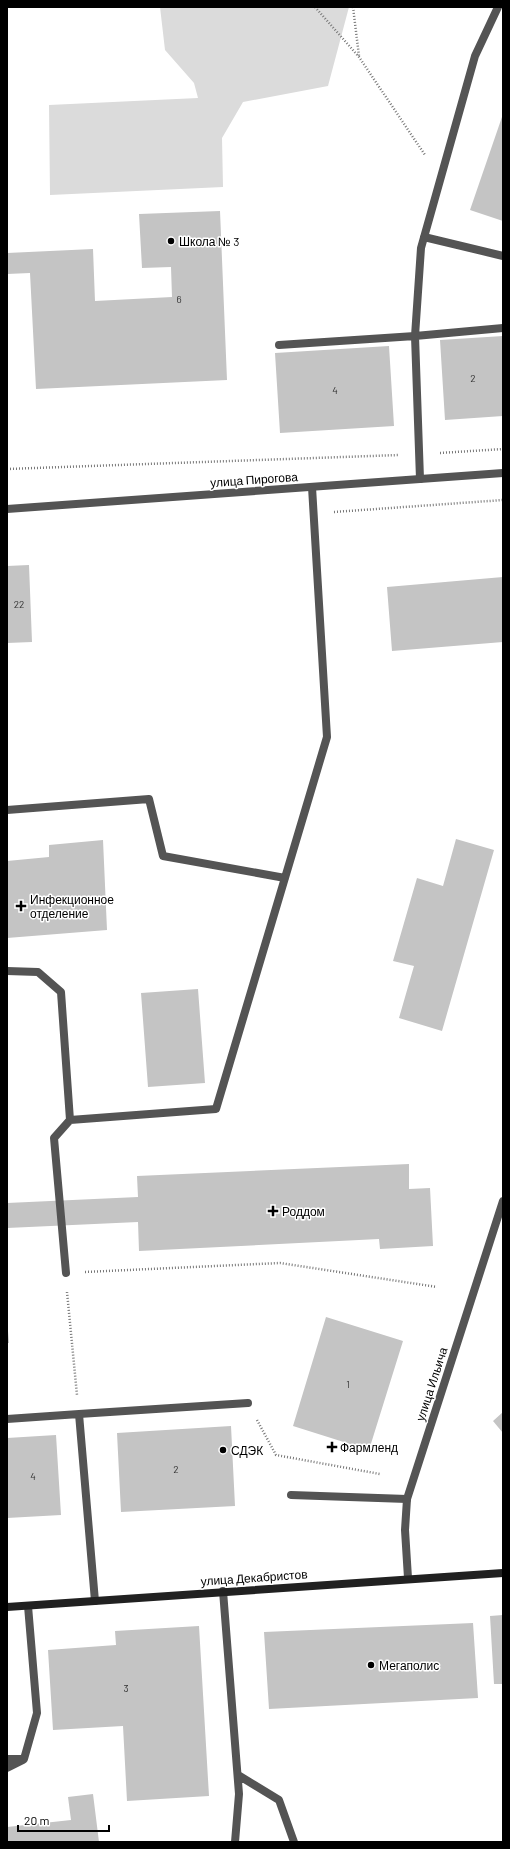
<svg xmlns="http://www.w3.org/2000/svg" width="510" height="1849" font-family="Barlow,sans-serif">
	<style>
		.green { fill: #dbdbdb }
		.building { fill: #c4c4c4 }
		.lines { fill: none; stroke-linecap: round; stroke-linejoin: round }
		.path { stroke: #767676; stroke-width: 2.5; stroke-dasharray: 1 2; stroke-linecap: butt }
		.service { stroke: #545454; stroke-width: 8 }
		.minor { stroke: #545454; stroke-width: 8 }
		.tertiary { stroke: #545454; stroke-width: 8 }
		.secondary { stroke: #212121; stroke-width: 8 }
		.poi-dot { fill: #000; stroke: #fff; stroke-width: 1.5 }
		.labels { text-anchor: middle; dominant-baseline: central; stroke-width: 3; stroke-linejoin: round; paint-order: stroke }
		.number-label { font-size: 10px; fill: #313131 }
		.poi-label { font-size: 12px; fill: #000; stroke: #fff; text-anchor: start }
		.street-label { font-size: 12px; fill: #000; stroke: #fff }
	</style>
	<rect width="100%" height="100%" fill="#fff"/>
	<path class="green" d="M160,7H349L328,86L243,102L222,138L223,187L50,195L49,105L198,98L194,83L165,50Z"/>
	<path class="building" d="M503,114V221L470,210Z
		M220,211L227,380L36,389L30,273L7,274V253L93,249L95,301L172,297L171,267L142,268L139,214Z
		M503,336V416L445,420L440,340Z
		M389,346L394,426L280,433L275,353Z
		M29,565L32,642L7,643V566Z
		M503,577V642L392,651L387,587Z
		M456,839L494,850L442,1031L399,1018L414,966L393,961L417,878L443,886Z
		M103,840L107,930L7,938V861L49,857V845Z
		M198,989L205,1083L148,1087L141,993Z
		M409,1164V1189L430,1188L433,1246L380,1249L379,1239L139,1251L138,1222L7,1228V1203L138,1197L137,1176Z
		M326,1317L403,1341L369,1450L293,1426Z
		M7,1331H8L9,1343H7Z
		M503,1412V1433L493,1421Z
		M231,1426L235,1506L121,1512L117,1433Z
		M56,1435L61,1515L7,1518V1438Z
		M503,1615V1684H494L490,1616Z
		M473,1623L478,1698L269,1709L264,1632Z
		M199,1626L209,1796L127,1801L123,1726L53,1730L48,1650L116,1645L115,1631Z
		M93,1794L99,1842H7V1827L71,1820L68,1797Z"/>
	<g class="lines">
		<path class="path" d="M315,7L359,57L425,155
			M353,7L359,56
			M440,453L503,449
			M7,469L399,455
			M334,512L503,500
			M85,1272L280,1263L437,1287
			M67,1292L77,1395
			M257,1420L276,1455L380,1474"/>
		<path class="service" d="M498,7L475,56L421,248L415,336L503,328
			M424,237L503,256
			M279,345L415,336L420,479
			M7,810L149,799L163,856L285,878
			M7,971L38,972L61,992L70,1120L216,1109L327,737L312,487
			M66,1273L54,1138L70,1120
			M79,1414L248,1403
			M7,1419L79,1414L95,1601
			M291,1495L407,1499
			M223,1591L239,1794L235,1842
			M7,1759H24L37,1713L28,1606
			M7,1768L23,1760
			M238,1775L279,1800L294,1842"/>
		<path class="minor" d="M7,509L503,473"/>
		<path class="tertiary" d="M408,1578L405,1530L407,1499L503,1201"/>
		<path class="secondary" d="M7,1607L503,1573"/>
	</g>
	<g class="poi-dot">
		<circle cx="171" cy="241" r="4"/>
		<path d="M19 900h4v4h4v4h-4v4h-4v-4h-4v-4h4z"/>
		<path d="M271 1205h4v4h4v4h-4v4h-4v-4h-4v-4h4z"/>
		<path d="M330 1441h4v4h4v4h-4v4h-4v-4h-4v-4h4z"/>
		<circle cx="223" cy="1450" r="4"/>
		<circle cx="371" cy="1665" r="4"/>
	</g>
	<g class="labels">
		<g class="number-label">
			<text x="179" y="299">6</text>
			<text x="473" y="378">2</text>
			<text x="335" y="390">4</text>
			<text x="19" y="604">22</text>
			<text x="348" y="1384">1</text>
			<text x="176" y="1469">2</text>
			<text x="33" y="1476">4</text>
			<text x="126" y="1688">3</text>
		</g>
		<g class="poi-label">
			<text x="179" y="241">Школа № 3</text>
			<text x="30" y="899">Инфекционное<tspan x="30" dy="14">отделение</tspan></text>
			<text x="282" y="1211">Роддом</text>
			<text x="340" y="1447">Фармленд</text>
			<text x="231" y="1450">СДЭК</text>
			<text x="379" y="1665">Мегаполис</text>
		</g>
		<g class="street-label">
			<text transform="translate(254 479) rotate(-4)">улица Пирогова</text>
			<text transform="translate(431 1384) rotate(-72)">улица Ильича</text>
			<text transform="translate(254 1577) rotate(-4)">улица Декабристов</text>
		</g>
	</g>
	<rect width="510" height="1849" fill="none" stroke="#000000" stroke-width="16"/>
	<path d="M18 1825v6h91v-6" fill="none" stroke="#000000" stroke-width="2"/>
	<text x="24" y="1825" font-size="12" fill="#000000" stroke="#ffffff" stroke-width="3" paint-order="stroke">20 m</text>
</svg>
